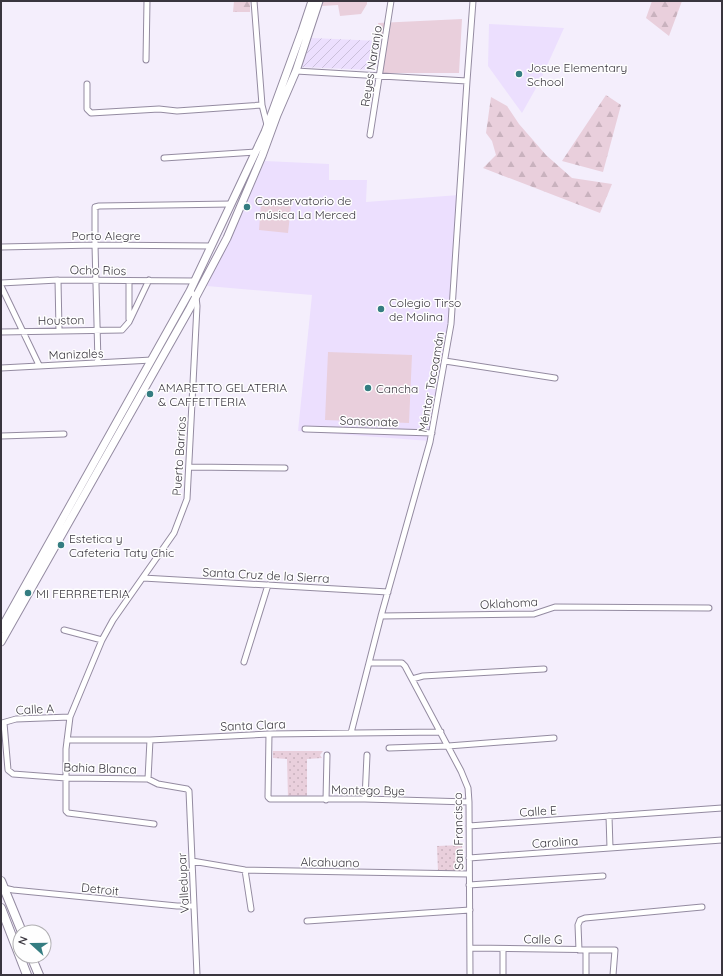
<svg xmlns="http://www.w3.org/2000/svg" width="723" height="976" font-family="Quicksand,sans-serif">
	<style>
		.built { fill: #ecdffe }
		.industrial { fill: url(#industrial-furrows) }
		.green { fill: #e9cfdc }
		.forest { fill: url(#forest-firs) }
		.park { fill: url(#park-dots) }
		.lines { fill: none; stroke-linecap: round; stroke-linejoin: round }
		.street-casing { stroke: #948ba1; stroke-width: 7 }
		.secondary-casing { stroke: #948ba1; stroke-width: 9 }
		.primary-casing { stroke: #948ba1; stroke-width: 10 }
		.street { stroke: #fff; stroke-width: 5 }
		.secondary { stroke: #fff; stroke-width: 7 }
		.primary { stroke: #fff; stroke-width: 8 }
		.poi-dot { fill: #347d81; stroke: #fefefe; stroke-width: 1.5 }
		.labels { text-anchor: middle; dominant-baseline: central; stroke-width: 3; stroke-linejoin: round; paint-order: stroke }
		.street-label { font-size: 12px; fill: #39353e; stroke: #fefefe }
		.poi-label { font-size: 12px; fill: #39353e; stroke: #fefefe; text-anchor: start }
	</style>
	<defs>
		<pattern id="industrial-furrows" width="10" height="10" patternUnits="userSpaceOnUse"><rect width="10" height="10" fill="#ecdffe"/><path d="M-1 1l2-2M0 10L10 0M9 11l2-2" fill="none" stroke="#cbc0db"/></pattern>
		<pattern id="forest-firs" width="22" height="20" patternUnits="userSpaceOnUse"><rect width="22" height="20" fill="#e9cfdc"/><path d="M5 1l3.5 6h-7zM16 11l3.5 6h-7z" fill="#c9b2be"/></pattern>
		<pattern id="park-dots" width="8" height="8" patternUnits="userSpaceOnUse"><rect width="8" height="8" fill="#e9cfdc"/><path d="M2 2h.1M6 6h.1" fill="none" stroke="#c9b2be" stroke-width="1.8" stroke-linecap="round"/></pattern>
	</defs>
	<rect width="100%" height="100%" fill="#f4eefc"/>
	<path class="built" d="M489,24L564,28L540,81L522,113L488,66Z
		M265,161L329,164V180H367L366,202L459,195L451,324L430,441L298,431L312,295L207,286Z"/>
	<path class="industrial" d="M312,38L380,41L373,70L302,67Z"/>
	<path class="green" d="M323,1H367V4L361,14L340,16L338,5L322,6Z
		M462,19L459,73H380L385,49L378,23Z
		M261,204L291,206L288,233L259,230Z
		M328,352L412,355L409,423L325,420Z"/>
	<path class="forest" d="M234,1H250V12H233Z
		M652,1H682L669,36L646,18Z
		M606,95L621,105L603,172L562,161Z
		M491,97L507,106L519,124L546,155L572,178L612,184L600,213L483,168L496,155L492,141L486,133Z"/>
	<path class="park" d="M273,751H323L320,755L322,758L307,759V798H288L287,759L273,758Z
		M462,845L463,871L438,872L437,846Z"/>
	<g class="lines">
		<defs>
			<path id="street" d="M254,1L262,105
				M146,60L147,1
				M296,71L467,81
				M87,84V109L91,113L159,109L177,111L262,105L267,125
				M370,135L391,1
				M164,158L256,152
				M1,247L95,245L211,246
				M58,280L59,330
				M129,281V319
				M1,283L58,280L195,281
				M1,286L39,365
				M1,332L122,330L129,322L149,280
				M445,361L555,378
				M98,363L95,245V207L99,206L231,204
				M1,368L152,360
				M305,429L432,433
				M1,436L64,434
				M189,467L285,468
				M143,578L388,592
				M381,616L534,614L555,607L709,608
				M64,630L102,640
				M244,662L268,585
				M369,663H402L405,666L461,771L468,788L469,802L470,975
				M412,679L423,676L544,669
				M2,723L16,719L70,717
				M4,723L8,770L13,774L66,778L148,779L158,784L187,789L189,791L197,975
				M351,733L381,616L430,442L451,324L467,81L473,1
				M269,734L268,797L270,799H365L469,802
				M67,740H150L269,734L441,732
				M389,748L448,746L554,738
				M148,779L150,740
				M365,799L367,755
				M326,800L327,755
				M154,824L68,813L66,811V749L70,717L102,640L113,620L174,533L187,499L197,306L196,297L190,291
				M469,826L722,808
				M610,848L722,840
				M469,858L610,848L609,816
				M192,861L245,870L469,874
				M245,870L251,909
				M469,885L603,876
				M4,888L13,890L177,906H194
				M307,921L470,910
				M471,948L615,950L613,975
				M579,950L578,925L580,920L585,918L702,907
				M503,975V949
				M586,975V950"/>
			<path id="secondary" d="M1,629L190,291L265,132L302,31L312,1
				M1,642L190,308L227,238L262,156L277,115L296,71L319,1"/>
			<path id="primary" d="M1,881L22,932
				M1,908L27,975
				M31,956L39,975"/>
		</defs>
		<use href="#street" class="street-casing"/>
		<use href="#secondary" class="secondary-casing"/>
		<use href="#primary" class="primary-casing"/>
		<use href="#street" class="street"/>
		<use href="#secondary" class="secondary"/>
		<use href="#primary" class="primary"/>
	</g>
	<g class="poi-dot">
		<circle cx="519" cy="74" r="4"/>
		<circle cx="247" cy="207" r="4"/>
		<circle cx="381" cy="309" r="4"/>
		<circle cx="368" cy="388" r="4"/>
		<circle cx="150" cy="394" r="4"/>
		<circle cx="61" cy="545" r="4"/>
		<circle cx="28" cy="593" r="4"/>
	</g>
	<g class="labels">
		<g class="street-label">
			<text transform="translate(371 66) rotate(-81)">Reyes Naranjo</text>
			<text x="106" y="235">Porto Alegre</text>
			<text transform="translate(98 270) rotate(1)">Ocho Rios</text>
			<text transform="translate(61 320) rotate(-1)">Houston</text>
			<text transform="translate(76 354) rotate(-2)">Manizales</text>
			<text transform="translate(431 382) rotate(-80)">Méntor Tacoamán</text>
			<text transform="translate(369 421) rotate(2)">Sonsonate</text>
			<text transform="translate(179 456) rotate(-86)">Puerto Barrios</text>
			<text transform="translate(266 575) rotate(3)">Santa Cruz de la Sierra</text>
			<text transform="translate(509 603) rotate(-3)">Oklahoma</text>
			<text transform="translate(35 709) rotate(-3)">Calle A</text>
			<text transform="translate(253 725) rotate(-2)">Santa Clara</text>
			<text transform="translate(100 768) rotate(2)">Bahia Blanca</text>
			<text transform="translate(368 790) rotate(1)">Montego Bye</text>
			<text transform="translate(538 811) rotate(-4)">Calle E</text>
			<text transform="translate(458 831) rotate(-91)">San Francisco</text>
			<text transform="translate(555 842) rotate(-4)">Carolina</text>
			<text transform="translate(330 862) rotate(1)">Alcahuano</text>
			<text transform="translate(183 883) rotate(-93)">Valledupar</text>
			<text transform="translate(100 889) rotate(6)">Detroit</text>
			<text transform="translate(543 939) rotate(1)">Calle G</text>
		</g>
		<g class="poi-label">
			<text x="527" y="67">Josue Elementary<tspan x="527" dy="14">School</tspan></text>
			<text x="255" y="200">Conservatorio de<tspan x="255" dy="14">música La Merced</tspan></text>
			<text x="389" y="302">Colegio Tirso<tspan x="389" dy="14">de Molina</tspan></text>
			<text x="158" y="387">AMARETTO GELATERIA<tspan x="158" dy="14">&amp; CAFFETTERIA</tspan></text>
			<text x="376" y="388">Cancha</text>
			<text x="69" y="538">Estetica y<tspan x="69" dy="14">Cafeteria Taty Chic</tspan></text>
			<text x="36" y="593">MI FERRRETERIA</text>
		</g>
	</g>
	<rect width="723" height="976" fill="none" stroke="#39353e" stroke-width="4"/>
	<g transform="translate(32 944) rotate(291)"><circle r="19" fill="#fefefe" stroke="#afaeb1"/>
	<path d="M0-3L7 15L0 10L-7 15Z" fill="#347d81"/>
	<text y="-6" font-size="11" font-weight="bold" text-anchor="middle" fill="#39353e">N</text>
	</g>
</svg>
